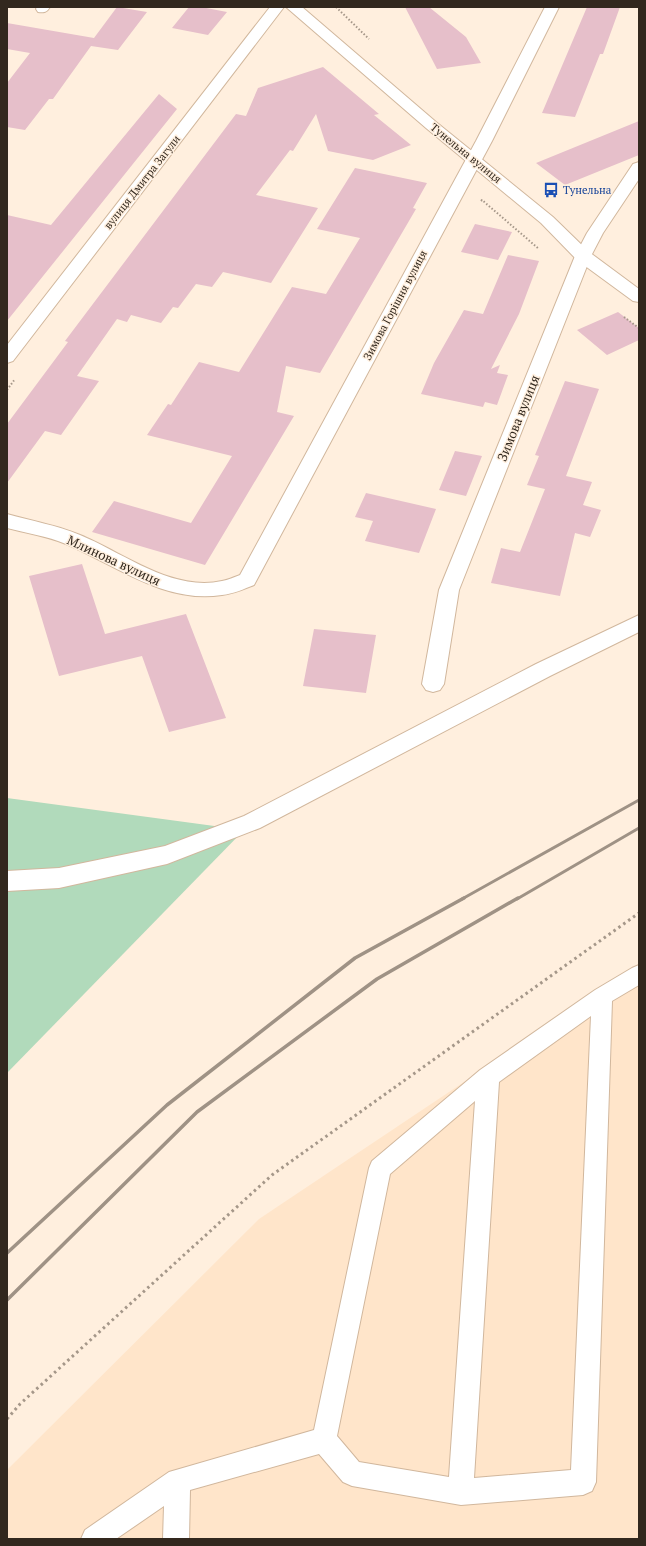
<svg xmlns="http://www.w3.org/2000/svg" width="646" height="1546" font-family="'PT Serif',serif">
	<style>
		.built { fill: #ffe5ca }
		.green { fill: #b1dabb }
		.building { fill: #e6bfca }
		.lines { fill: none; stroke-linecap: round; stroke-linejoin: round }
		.lane-casing { stroke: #d1b79d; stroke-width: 2 }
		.street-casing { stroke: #d1b79d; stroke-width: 2 }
		.secondary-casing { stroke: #d1b79d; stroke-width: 2 }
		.path-far1 { stroke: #a59789; stroke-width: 2; stroke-dasharray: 1.5 2; stroke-linecap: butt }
		.path { stroke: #a59789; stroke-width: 3; stroke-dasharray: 2.5 3.5; stroke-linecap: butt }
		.lane { fill: #fff; fill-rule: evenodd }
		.street { fill: #fff; fill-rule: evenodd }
		.secondary { fill: #fff; fill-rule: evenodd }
		.rail-far1 { stroke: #9f9285; stroke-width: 3 }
		.rail { stroke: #9f9285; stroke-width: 3.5 }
		.labels { text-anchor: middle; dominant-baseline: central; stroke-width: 3; stroke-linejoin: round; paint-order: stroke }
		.far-street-label { font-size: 11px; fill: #32281e; stroke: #ffefde }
		.far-transit-label { font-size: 11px; fill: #164399; stroke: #ffefde; text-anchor: start }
		.street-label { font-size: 13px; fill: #32281e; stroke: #ffefde }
	</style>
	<rect width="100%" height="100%" fill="#ffefde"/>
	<path class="built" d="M639,965V1539H7V1470L259,1219Z"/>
	<path class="green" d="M7,798L244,830L7,1073Z"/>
	<path class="building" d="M117,7L147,12L118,50L91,46L53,99H49L25,130L7,127V83L30,53L7,49V23L94,38Z
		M189,7H201L227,12L208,35L172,28Z
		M405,7H429L466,37L481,63L437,69Z
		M587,7H620L603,54H600L575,117L542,113Z
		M323,67L379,114L374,115L411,145L373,160L328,151L316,114L293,151L290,150L256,195L318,208L271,283L223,272L212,287L196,284L178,308L173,307L161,323L131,315L127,322L117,319L77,376L99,381L61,435L45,431L7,483V424L68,342L65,341L236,114L246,116L258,88Z
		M159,94L177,109L7,321V215L51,225Z
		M639,121V155L565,185L536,163Z
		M355,168L427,183L413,208L416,209L320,373L286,366L277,412L294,416L205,565L92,532L114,501L191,523L232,456L147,435L168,404L171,405L199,362L239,372L292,287L326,294L360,238L317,229Z
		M475,224L512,232L498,260L461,252Z
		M508,255L539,261L519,314L491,369L500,365L497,373L508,375L497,405L485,402L483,407L421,394L434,363L464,310L483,314Z
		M618,312L639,328V340L607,355L577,330Z
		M565,381L599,389L566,476L592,482L583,505L601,510L590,537L575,533L560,596L491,583L501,548L520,552L545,489L527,485L539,456L535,455Z
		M455,451L482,456L466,496L439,490Z
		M366,493L436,509L419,553L365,541L373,521L355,517Z
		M82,564L105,634L186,614L226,718L169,732L142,656L59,676L29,576Z
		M314,629L376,635L366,693L303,686Z"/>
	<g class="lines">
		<defs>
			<path id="lane" d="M37,7H50C47,12 44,13 38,12L36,9Z
				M639,965V985L612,1001L596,1482L592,1491L583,1495L461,1505L352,1486L343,1482L319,1454L190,1490L189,1539H163L164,1506L116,1539H81L85,1530L169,1472L314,1430L369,1168L372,1161L480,1070L595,990L632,968ZM591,1016L571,1470L474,1478L499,1082ZM475,1101L449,1477L359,1462L337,1436L390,1174Z"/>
			<path id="street" d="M270,7H284L13,361L7,363V345Z
				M545,7H559L492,141L254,585C244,589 233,594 222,595C164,604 116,565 66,544C47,536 26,533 7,528V514C31,521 57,525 80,535C124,553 172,592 222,581C228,580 234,577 240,575L476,141Z
				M639,162V179L603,233L591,256L459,590L444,684L440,690L433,692L426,690L422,684L439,590L575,256L587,233L633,164Z
				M639,615V632L550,676L260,828L167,864L59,888L7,891V871L59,868L165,846L244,816L536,664Z"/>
			<path id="secondary" d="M286,7H302L436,122L553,217L589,252L639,289V302L633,301L577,260L541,223L426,128Z"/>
		</defs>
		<use href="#lane" class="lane-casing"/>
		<use href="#street" class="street-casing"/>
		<use href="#secondary" class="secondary-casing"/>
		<path class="path-far1" d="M336,7L369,39
			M481,201L482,200L539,249
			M624,317L639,328
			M7,390L15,379"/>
		<path class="path" d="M7,1419L20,1404L272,1175L639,913"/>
		<use href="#lane" class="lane"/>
		<use href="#street" class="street"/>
		<use href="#secondary" class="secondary"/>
		<path class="rail-far1" d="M462,899L639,800
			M517,899L639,828"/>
		<path class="rail" d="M7,1253L167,1105L355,958L464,898
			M7,1300L197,1112L377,979L518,898"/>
	</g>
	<defs>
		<symbol id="bus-bare" viewBox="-9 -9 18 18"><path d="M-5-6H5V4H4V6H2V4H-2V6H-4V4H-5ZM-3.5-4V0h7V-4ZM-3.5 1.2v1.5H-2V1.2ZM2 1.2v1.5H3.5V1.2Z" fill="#1a4fb4" stroke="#ffefde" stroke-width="2.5" paint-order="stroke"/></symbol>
	</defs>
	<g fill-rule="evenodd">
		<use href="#bus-bare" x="540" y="179" width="22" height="22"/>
	</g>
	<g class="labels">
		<g class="far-street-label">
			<text transform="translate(466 153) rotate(39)">Тунельна вулиця</text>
			<text transform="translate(142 182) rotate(-52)">вулиця Дмитра Загули</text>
			<text transform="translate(395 305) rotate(-62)">Зимова Горішня вулиця</text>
		</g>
		<g class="far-transit-label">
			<text x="563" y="190">Тунельна</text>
		</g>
		<g class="street-label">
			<text transform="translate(518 418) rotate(-68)">Зимова вулиця</text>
			<text transform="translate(114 560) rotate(25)">Млинова вулиця</text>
		</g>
	</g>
	<rect width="646" height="1546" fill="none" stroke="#32281e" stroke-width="16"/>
</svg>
